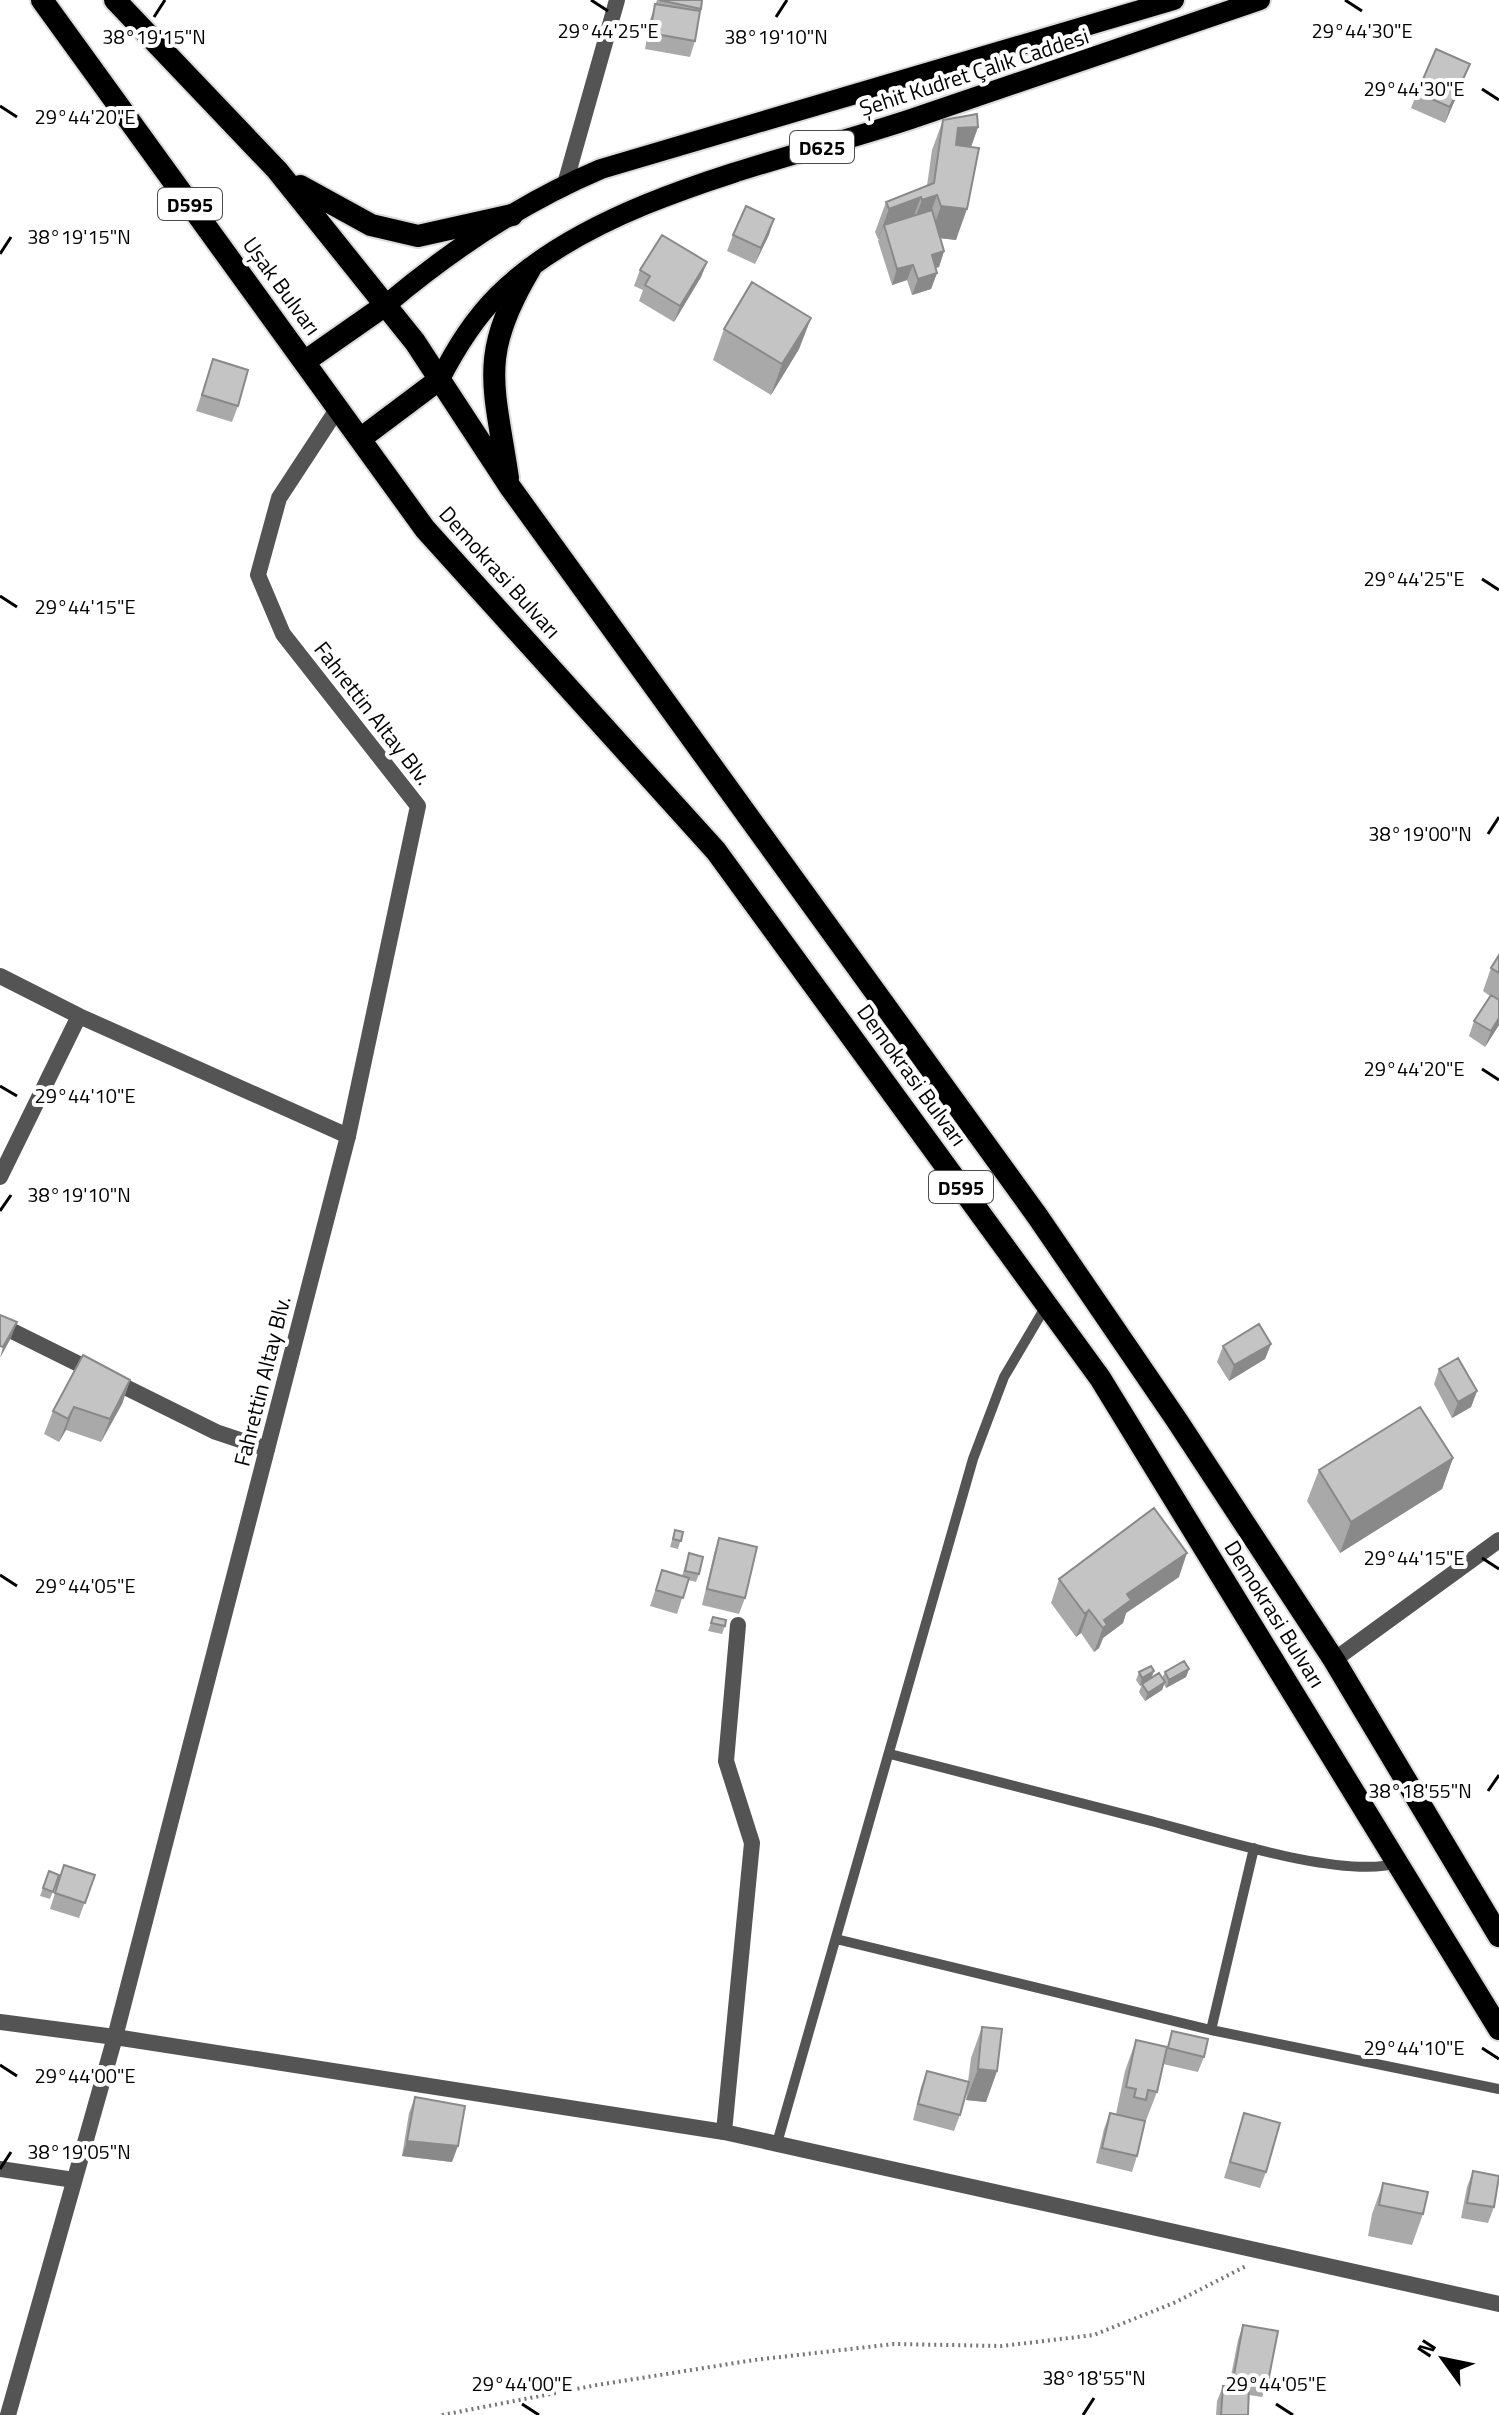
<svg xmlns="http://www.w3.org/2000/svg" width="1499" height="2415" font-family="'Titillium Web',sans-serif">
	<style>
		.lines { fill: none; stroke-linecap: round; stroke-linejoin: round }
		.primary-casing { stroke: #dbdbdb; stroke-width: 24 }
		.trunk-casing { stroke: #dbdbdb; stroke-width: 26 }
		.path { stroke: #767676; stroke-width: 4; stroke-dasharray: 2 4; stroke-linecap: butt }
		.service { stroke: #545454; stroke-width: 10 }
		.minor { stroke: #545454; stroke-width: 16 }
		.tertiary { stroke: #545454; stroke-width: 16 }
		.primary { stroke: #000; stroke-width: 20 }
		.trunk { stroke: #000; stroke-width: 22 }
		.wall { fill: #a9a9a9 }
		.shaded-wall { fill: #898989 }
		.building { fill: #c4c4c4; stroke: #898989; stroke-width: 2 }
		.ticks { fill: none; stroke: #000; stroke-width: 3 }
		.labels { text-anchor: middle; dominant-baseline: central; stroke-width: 8; stroke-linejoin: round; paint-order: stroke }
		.shield { fill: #fff; stroke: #4c4c4c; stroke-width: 2 }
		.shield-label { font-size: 20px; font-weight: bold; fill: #000 }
		.street-label { font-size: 22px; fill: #000; stroke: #fff }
		.ticks-label { font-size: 20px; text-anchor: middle; fill: #000; stroke: #fff; stroke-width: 8; stroke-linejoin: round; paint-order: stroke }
	</style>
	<rect width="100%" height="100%" fill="#fff"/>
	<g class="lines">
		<defs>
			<path id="primary" d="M387,304C451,250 523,202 601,169L1174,0
				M440,379C456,348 473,320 498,295C597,197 782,162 911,119C1028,80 1144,40 1260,0"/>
			<path id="trunk" d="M42,0L425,529L716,851L1100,1378L1499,2029
				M115,0L277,170L415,342L510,487L1038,1217L1176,1419L1334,1660L1499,1936
				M300,186L371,225L418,236L512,215
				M304,362L387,304
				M360,439L440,379
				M508,478C494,384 478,356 530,269"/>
		</defs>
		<use href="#primary" class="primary-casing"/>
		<use href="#trunk" class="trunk-casing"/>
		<path class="path" d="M442,2415L597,2385L754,2360L894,2344L1002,2346L1094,2335L1176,2302L1246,2266"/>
		<path class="service" d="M890,1754C977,1777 1064,1799 1151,1821C1208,1836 1345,1880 1397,1863
			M836,1939L1211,2030L1499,2089
			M1211,2030L1254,1848
			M777,2143L973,1459L1004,1377L1046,1306"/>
		<path class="minor" d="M0,976L79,1016L348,1136
			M0,1177L79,1016
			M0,1325L216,1432L267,1449
			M1334,1660L1499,1540
			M0,2022L115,2037
			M724,2132L752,1843L726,1761L738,1625
			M0,2169L74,2180"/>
		<path class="tertiary" d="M565,184L617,0
			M115,2037L724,2132L1499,2304
			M8,2415L115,2037L348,1136L418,806L283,634L258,575L279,498L338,408"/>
		<use href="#primary" class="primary"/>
		<use href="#trunk" class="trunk"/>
	</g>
	<path class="wall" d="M657,0H702L695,41L690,57L645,49L650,20Z
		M1464,79L1445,123L1411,108L1417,93Z
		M943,120L978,127L971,147L956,240L940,238L944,251L939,267L935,268L937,273L931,289L912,295L907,280L892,285L878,241L879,239H878L875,232L886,202L927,186L932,150Z
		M774,219L755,264L727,251L733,235Z
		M707,262L701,277L674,322L639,301L643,290L634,286L640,270Z
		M811,318L799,349L771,395L713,360L724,329Z
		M213,359L238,406L232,422L196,411Z
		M1499,955V1025L1485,1047L1469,1036L1474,1021L1490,996L1483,991L1491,968Z
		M1271,1344L1265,1359L1229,1381L1217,1362L1223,1346Z
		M1439,1369L1477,1391L1471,1407L1452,1418L1434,1384Z
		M130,1380L122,1404L101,1442L66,1430L59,1442L44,1434L53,1411Z
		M1453,1458L1442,1489L1340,1553L1307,1501L1319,1470Z
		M675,1530L683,1532L678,1549L670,1547Z
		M719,1538L745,1598L739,1614L702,1605L714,1554Z
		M689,1553L699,1574L696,1582L688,1580L677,1614L650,1606L662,1570L682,1576Z
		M1179,1577L1126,1613L1123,1623L1103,1638L1099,1648L1094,1652L1081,1633L1076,1637L1051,1603L1059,1579Z
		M713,1617L725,1626L722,1634L708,1631Z
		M1189,1669L1186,1677L1166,1688L1164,1684L1162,1690L1145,1701L1139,1692L1142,1684L1140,1686L1136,1680L1139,1672L1154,1671L1151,1678H1162L1165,1672Z
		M64,1865L95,1875L79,1918L50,1909Z
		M49,1871L59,1875L50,1899L40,1896Z
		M982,2027L997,2071L986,2102L966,2100L968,2084L960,2115L954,2131L913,2120L921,2087L927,2071L968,2082L971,2058Z
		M1172,2031L1204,2057L1198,2072L1163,2064L1157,2092L1145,2123L1137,2156L1132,2172L1096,2163L1104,2129L1110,2113L1116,2114L1125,2071L1136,2040L1167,2047Z
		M415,2097L452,2162L402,2156L409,2113Z
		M1244,2113L1266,2172L1260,2188L1224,2178Z
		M1473,2171L1494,2207L1488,2223L1461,2218L1467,2187Z
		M1383,2183L1423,2214L1412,2245L1368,2236L1372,2214Z
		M1243,2325L1268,2382L1262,2397L1249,2395L1248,2415H1216L1217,2401L1223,2386H1229L1238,2340Z"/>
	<path class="shaded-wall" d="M1470,64L1464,79L1445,123L1450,107Z
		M978,127L967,158L946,159L958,128Z
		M937,195L926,226L910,231L922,200Z
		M921,197L909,228L884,225L878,239L889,209Z
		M941,206L967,209L956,240L930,237Z
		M774,219L769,235L755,264L761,248Z
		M944,251L939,267L926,271L932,255Z
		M707,262L701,277L674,322L680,306Z
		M913,265L907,280L892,285L897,269Z
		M937,273L931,289L912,295L918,279Z
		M811,318L799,349L771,395L782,364Z
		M1499,1018V1025L1485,1047L1491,1031Z
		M17,1322L11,1338L0,1358L3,1347Z
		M1271,1344L1265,1359L1229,1381L1234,1365Z
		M130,1380L122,1404L101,1442L110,1419Z
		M1477,1391L1471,1407L1452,1418L1458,1402Z
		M74,1407L66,1430L59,1442L68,1419Z
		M1453,1458L1442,1489L1340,1553L1351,1522Z
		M1187,1553L1179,1577L1126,1613L1123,1623L1103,1638L1099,1648L1094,1652L1103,1628L1104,1620L1127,1594Z
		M1089,1610L1081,1633L1076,1637L1085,1614Z
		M1189,1669L1186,1677L1166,1688L1169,1680Z
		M1154,1671L1151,1679L1140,1686L1142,1678Z
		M1165,1682L1162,1690L1145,1701L1148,1693Z
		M978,2069L997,2071L986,2102L966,2100Z
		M407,2141L458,2146L452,2162L402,2156Z"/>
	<path class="building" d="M659,0H702L701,9Z
		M655,4L700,11L695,41L650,33Z
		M1436,49L1470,64L1450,107L1417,93Z
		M977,114L978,127L958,128L956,145L979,148L967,209L941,206L937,195L922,200L921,197L889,209L886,202L934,183L943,120Z
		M746,206L774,219L761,248L733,235Z
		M932,210L944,251L932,255L937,273L918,279L913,265L897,269L884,225Z
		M662,235L707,262L680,306L645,285L650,276L640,270Z
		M752,282L811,318L782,364L724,329Z
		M213,359L248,370L238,406L202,395Z
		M1499,955V973L1491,968Z
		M1491,995L1499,1000V1018L1491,1031L1474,1021Z
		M0,1315L17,1322L3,1347L0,1346Z
		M1259,1324L1271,1344L1234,1365L1223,1346Z
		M83,1355L130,1380L110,1419L74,1407L68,1419L53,1411Z
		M1458,1358L1477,1391L1458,1402L1439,1369Z
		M1420,1407L1453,1458L1351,1522L1319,1470Z
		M1154,1508L1187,1553L1127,1594L1131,1600L1104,1620L1107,1625L1103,1628L1089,1610L1085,1614L1059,1579Z
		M675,1530L683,1532L681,1541L673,1539Z
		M719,1538L757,1547L745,1598L707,1589Z
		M689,1553L703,1557L699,1574L685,1571Z
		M662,1570L689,1578L683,1598L656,1590Z
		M713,1617L726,1620L725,1626L711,1623Z
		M1184,1661L1189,1669L1169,1680L1165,1672Z
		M1151,1666L1154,1671L1142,1678L1139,1672Z
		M1159,1673L1165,1682L1148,1693L1142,1684Z
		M64,1865L95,1875L85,1903L55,1893Z
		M49,1871L59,1875L53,1892L43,1888Z
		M982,2027L1002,2029L997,2071L978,2069Z
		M1172,2031L1208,2039L1204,2057L1168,2048Z
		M1136,2040L1167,2047L1157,2092L1148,2090L1146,2100L1134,2097L1136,2089L1126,2087Z
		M927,2071L969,2082L960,2115L918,2104Z
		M415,2097L465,2106L458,2146L407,2141Z
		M1110,2113L1145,2121L1137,2156L1102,2148Z
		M1244,2113L1280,2123L1266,2172L1230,2162Z
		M1473,2171L1499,2176L1494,2207L1467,2203Z
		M1383,2183L1428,2192L1423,2214L1379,2205Z
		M1243,2325L1278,2331L1268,2382L1234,2375Z
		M1223,2386L1249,2387L1248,2415H1221Z"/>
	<path class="ticks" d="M591,0L608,11M1345,0L1362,11M154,17L165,0M776,17L787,0M1482,89L1499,100M0,106L17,117M0,254L11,237M1482,579L1499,590M0,596L17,607M1488,834L1499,817M1482,1069L1499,1080M0,1086L17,1096M0,1211L11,1195M1482,1558L1499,1569M0,1575L17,1586M1488,1791L1499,1775M1482,2048L1499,2059M0,2065L17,2076M0,2169L11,2152M522,2404L539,2415M1276,2404L1293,2415M1083,2415L1094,2398"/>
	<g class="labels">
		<g class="shield">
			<rect x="790" y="131" width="64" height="32" rx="6"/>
			<rect x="158" y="188" width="64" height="32" rx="6"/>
			<rect x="929" y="1171" width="64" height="32" rx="6"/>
		</g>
		<g class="shield-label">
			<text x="822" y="147">D625</text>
			<text x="190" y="204">D595</text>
			<text x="961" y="1187">D595</text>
		</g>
		<g class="street-label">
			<text transform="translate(974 72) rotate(-18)">Şehit Kudret Çalık Caddesi</text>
			<text transform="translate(282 286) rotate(54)">Uşak Bulvarı</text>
			<text transform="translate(500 572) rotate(48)">Demokrasi Bulvarı</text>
			<text transform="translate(373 713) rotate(52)">Fahrettin Altay Blv.</text>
			<text transform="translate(912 1075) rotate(54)">Demokrasi Bulvarı</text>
			<text transform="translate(262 1381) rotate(-76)">Fahrettin Altay Blv.</text>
			<text transform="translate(1275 1614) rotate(58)">Demokrasi Bulvarı</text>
		</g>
	</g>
	<g class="ticks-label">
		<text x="608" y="38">29°44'25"E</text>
		<text x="1362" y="38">29°44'30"E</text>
		<text x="154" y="44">38°19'15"N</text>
		<text x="776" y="44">38°19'10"N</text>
		<text x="1414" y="96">29°44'30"E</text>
		<text x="85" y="124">29°44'20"E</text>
		<text x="79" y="244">38°19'15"N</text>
		<text x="1414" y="586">29°44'25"E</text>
		<text x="85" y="614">29°44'15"E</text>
		<text x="1420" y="841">38°19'00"N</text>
		<text x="1414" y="1076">29°44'20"E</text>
		<text x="85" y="1103">29°44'10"E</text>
		<text x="79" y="1202">38°19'10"N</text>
		<text x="1414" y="1565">29°44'15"E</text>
		<text x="85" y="1593">29°44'05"E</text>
		<text x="1420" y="1798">38°18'55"N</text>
		<text x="1414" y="2055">29°44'10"E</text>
		<text x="85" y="2083">29°44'00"E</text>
		<text x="79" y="2159">38°19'05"N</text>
		<text x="1094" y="2385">38°18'55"N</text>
		<text x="522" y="2391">29°44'00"E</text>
		<text x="1276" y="2391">29°44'05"E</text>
	</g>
	<g transform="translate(1443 2359) rotate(303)" stroke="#ffffff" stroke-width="6" paint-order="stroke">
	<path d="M0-6L14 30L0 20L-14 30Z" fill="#000000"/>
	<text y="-12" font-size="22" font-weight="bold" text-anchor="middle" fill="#000000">N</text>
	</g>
</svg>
